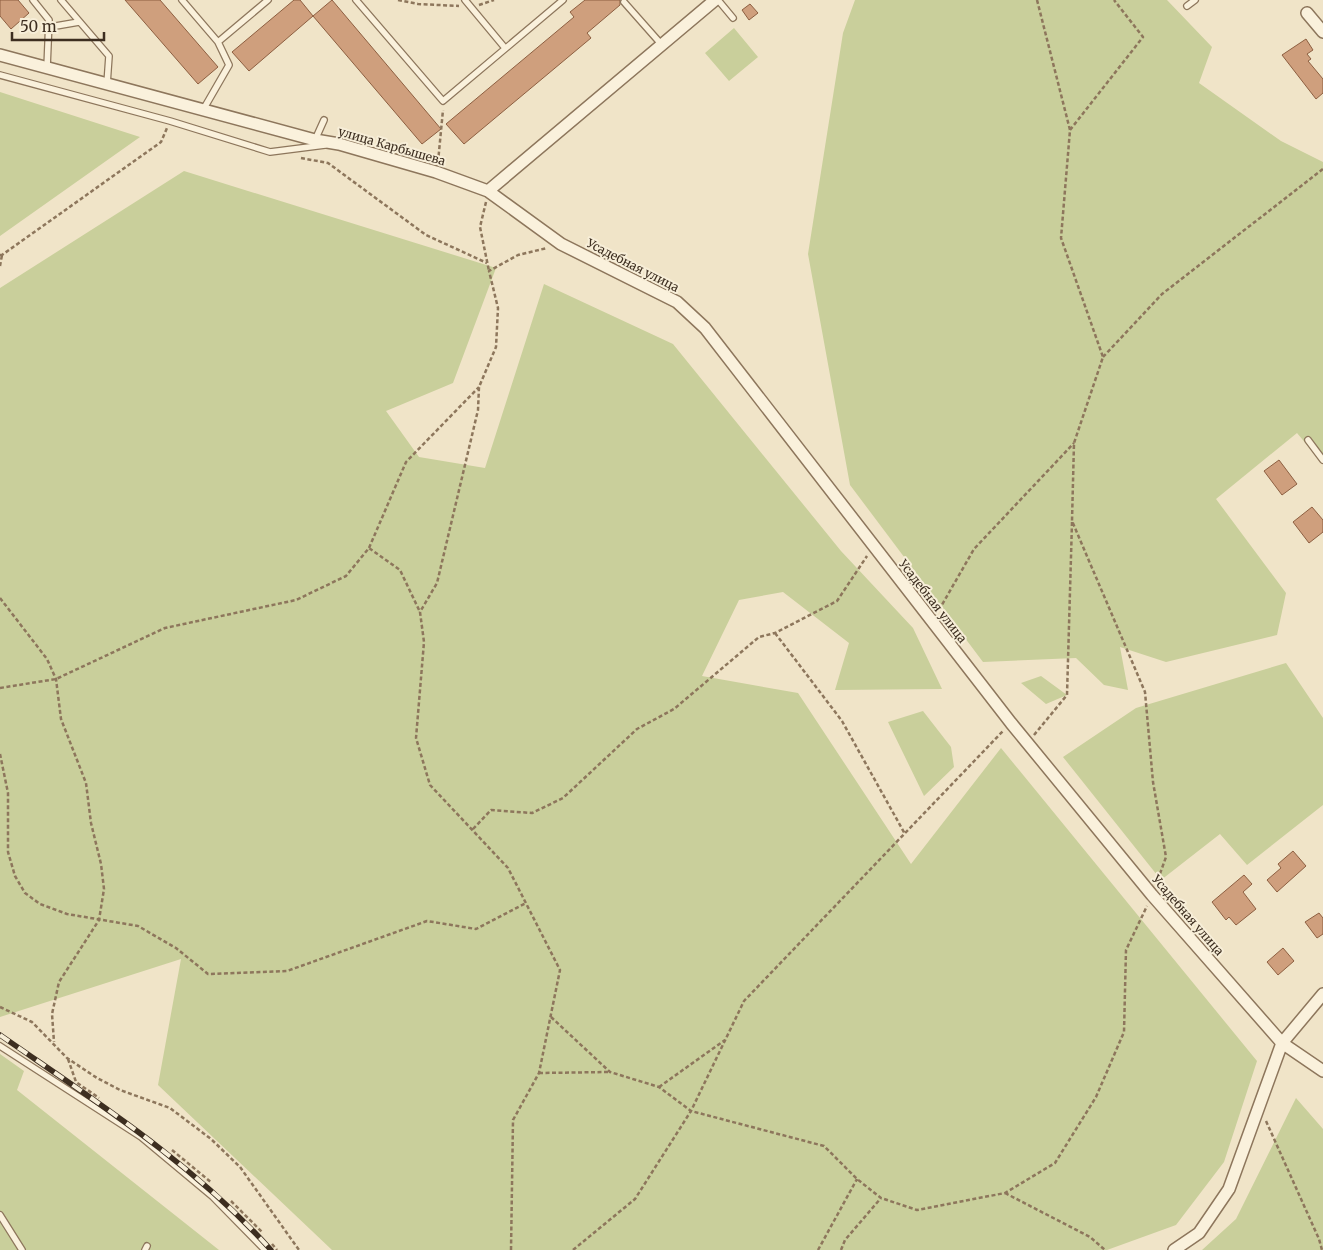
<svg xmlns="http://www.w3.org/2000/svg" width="1323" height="1250" font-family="Merriweather,serif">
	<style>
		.green { fill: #c9cf9b }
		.building { fill: #cf9f7d; stroke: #8d5f41 }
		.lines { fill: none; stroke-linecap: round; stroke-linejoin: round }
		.lane-casing { stroke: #8d765c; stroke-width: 8 }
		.street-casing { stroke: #8d765c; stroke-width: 14 }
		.path { stroke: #8d765c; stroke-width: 2.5; stroke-dasharray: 4 2.5; stroke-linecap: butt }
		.lane { stroke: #faf1dc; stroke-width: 5.5 }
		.street { stroke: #faf1dc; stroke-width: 11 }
		.rail-casing { stroke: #3d2e20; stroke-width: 5.5 }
		.rail { stroke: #f7eed8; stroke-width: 4; stroke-dasharray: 11; stroke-linecap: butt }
		.labels { text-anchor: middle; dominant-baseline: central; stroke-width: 4; stroke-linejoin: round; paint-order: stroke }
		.street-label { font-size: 12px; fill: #3d2e20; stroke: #f7eed8 }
	</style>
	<rect width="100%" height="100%" fill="#f0e4c8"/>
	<path class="green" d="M855,0H1167L1212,47L1199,83L1281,141L1323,162V464L1297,433L1216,499L1286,593L1277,635L1166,662L1120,647L1128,690L1104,685L1076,658L983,662L850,485L808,254L843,33Z
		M734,28L758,57L729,81L705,53Z
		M0,92L140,137L0,236Z
		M184,171L496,268L453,383L386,411L419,457L485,468L544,284L673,344L841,551L913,628L942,689L835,690L849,643L783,592L739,600L702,676L798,693L911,864L1001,748L1257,1061L1224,1162L1176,1225L1107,1250H332L158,1085L181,959L0,1017V288Z
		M1286,663L1323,718V805L1247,865L1220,834L1161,880L1063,757L1136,708Z
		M1041,676L1067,695L1046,704L1021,683Z
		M923,711L951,747L954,767L924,796L888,722Z
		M0,1054L24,1071L17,1090L219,1250H0Z
		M1296,1098L1323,1129V1250H1202L1236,1219Z"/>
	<path class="building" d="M0,0H18L29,13L11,29L0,16Z
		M125,0H160L218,67L198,84Z
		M294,0H300L313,16L249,71L232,52Z
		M332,0L441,129L422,144L313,16Z
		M585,0H620V5L587,33L591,38L464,144L446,124L574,17L570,12Z
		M750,4L758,13L749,20L742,10Z
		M1306,39L1313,50L1307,54L1311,59L1308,61L1323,79V93L1316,99L1282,55Z
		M1279,460L1297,484L1282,495L1264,471Z
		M1312,507L1323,520V532L1309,543L1293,522Z
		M1293,851L1306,866L1277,892L1267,880L1281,868L1278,864Z
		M1244,875L1252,884L1243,892L1256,909L1236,925L1229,917L1226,920L1212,902Z
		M1319,913L1323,918V934L1317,938L1305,922Z
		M1283,948L1294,961L1278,975L1267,962Z"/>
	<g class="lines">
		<defs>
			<path id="lane" d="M33,0L49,20L47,68
				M61,0L109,56L107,84
				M182,0L218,42L268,0
				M356,0L443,101L563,0
				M465,0L505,48
				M718,0L733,18
				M624,2L662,45
				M1187,6L1195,0
				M50,27L79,22
				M0,75L170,121L270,152L325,145
				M203,110L229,65L218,42
				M315,140L324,120
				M1308,440L1323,460
				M0,1046L141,1137L213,1197L265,1250
				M0,1215L22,1250
				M145,1250L147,1246"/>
			<path id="street" d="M1307,13L1323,32
				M0,55L315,140L339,144L436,172L488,191L561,244L677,302L705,328L1011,723L1152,895L1282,1043L1323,1071
				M488,191L715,0
				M1174,1250L1199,1233L1229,1189L1282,1043L1323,994"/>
		</defs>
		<use href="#lane" class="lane-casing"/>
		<use href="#street" class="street-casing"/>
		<path class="path" d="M398,0L418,4L459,6
			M1037,0L1070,130L1061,238L1103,357L1074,443L1072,521L1145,692L1153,782L1166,857L1157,882
			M479,5L494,0
			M1070,130L1143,37L1114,0
			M301,158L328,163L426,235L487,263
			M438,162L443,110
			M486,202L480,227L489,271
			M0,255H2L161,142L167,128
			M0,266L2,255
			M1103,357L1162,294L1323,169
			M369,548L406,462L479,387
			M0,598L47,659L56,679L61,719L86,783L91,823L101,864L104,889L99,920L59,982L52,1014L54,1042
			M939,610L974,549L1074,443
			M775,633L842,721L905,834
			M0,688L56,679L165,628L296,600L346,576L369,548L400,570L420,612
			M1034,735L1067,695L1072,522
			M0,754L8,793V852L15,876L25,893L40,904L67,914L138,926L176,948L208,974L287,971L427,921L476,929L526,903
			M473,829L491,810L532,813L563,798L637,729L674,709L759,637L775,633L837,601L867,556
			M0,1007L32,1022L67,1058L97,1078L120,1090L170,1108L211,1139L240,1167L299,1250
			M551,1017L610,1072L659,1087L691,1111L824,1146L857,1179L881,1198L917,1210L1005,1193L1055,1163L1096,1097L1124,1032L1126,950L1147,906
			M68,1059L76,1082L99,1098
			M539,1073L610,1072
			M659,1087L725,1040
			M1266,1121L1319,1239L1322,1250
			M172,1150L212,1183
			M1005,1193L1090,1237L1105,1250
			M231,1201L262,1232
			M272,1244L277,1250
			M511,1250L513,1120L539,1073L560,970L508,868L430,785L416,738L424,642L420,612L437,583L478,410L479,387L496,347L498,308L489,271L518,255L547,248
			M573,1250L635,1199L691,1111L744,1001L1003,731
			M818,1250L857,1179
			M841,1250L845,1240L881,1198"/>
		<use href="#lane" class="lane"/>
		<use href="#street" class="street"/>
		<defs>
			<path id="rail" d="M0,1035C95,1101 193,1163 271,1250"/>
		</defs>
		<use href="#rail" class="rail-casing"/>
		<use href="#rail" class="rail"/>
	</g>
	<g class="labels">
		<g class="street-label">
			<text transform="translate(392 146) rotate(16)">улица Карбышева</text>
			<text transform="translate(633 265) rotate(27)">Усадебная улица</text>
			<text transform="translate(933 601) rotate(52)">Усадебная улица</text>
			<text transform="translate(1188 915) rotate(49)">Усадебная улица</text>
		</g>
	</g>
	<path d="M12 32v8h92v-8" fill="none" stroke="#3d2e20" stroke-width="2.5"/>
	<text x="20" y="32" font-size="15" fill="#3d2e20" stroke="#f7eed8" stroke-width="4" paint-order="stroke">50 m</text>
</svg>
